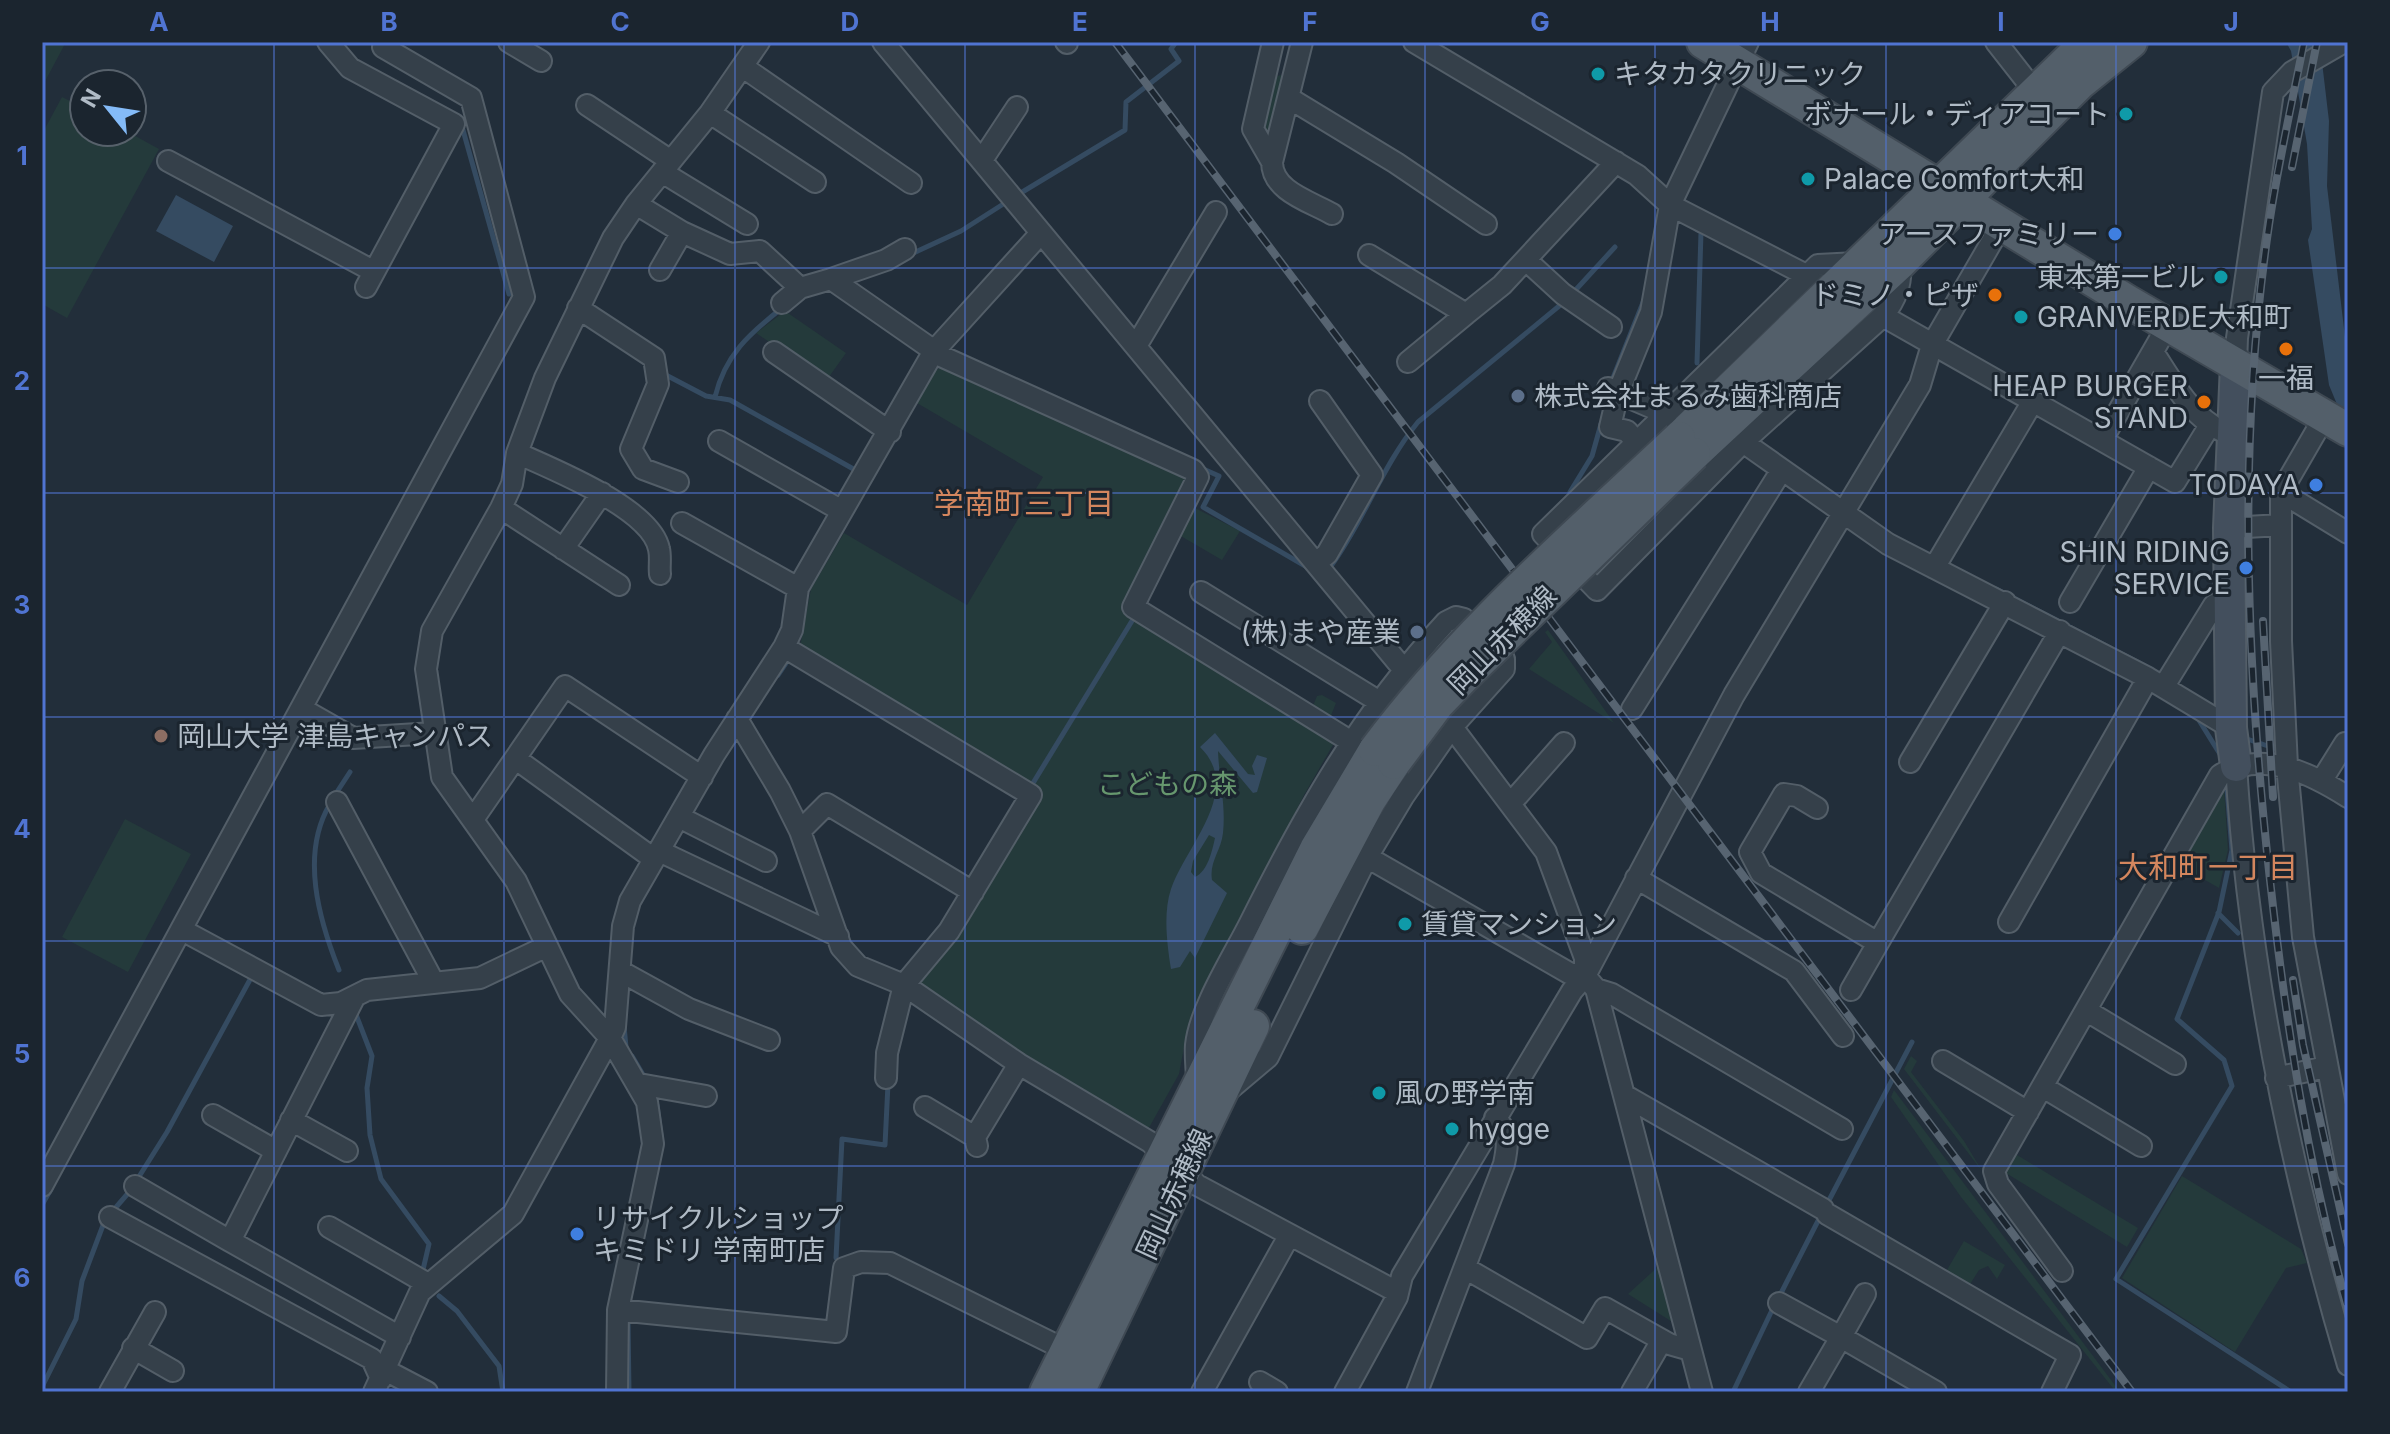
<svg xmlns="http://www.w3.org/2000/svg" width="2390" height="1434" font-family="Inter,'Noto Sans JP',sans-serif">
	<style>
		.green { fill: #243a3b }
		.water { fill: #354b61; fill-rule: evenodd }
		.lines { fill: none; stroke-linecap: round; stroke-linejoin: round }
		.stream { stroke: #354b61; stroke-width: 5 }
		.street-casing { stroke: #535e68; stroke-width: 24 }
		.secondary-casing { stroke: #535e68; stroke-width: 34 }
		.primary-casing { stroke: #3f4953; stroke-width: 36 }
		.street { stroke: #35404a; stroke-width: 20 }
		.secondary { stroke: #434f5d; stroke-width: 30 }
		.primary { stroke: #535f6a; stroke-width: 32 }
		.rail-casing { stroke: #576471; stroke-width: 8 }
		.rail { stroke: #1b252f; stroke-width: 5; stroke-dasharray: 15; stroke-linecap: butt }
		.primary-bridge-casing { stroke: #3f4953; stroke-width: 36; stroke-linecap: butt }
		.primary-bridge { stroke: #535f6a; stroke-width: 32 }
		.grid { fill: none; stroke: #5074d2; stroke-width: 2; stroke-opacity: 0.55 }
		.culture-dot { fill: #0f9aa8; stroke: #1b252f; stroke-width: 3 }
		.shop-dot { fill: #3f7fe0; stroke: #1b252f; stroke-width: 3 }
		.food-dot { fill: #e8710a; stroke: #1b252f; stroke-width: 3 }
		.service-dot { fill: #5c6f8a; stroke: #1b252f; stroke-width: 3 }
		.education-dot { fill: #8d6e63; stroke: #1b252f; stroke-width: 3 }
		.labels { text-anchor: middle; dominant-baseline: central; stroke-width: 6; stroke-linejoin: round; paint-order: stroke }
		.poi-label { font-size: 28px; fill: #b0bbc6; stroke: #1b252f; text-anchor: start }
		.street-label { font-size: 28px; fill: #b0bbc6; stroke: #1b252f }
		.park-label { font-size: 28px; fill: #67976e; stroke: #1b252f }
		.neighbourhood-label { font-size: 30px; fill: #d4865e; stroke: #1b252f }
		.neatline { fill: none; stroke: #5074d2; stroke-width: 3 }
		.grid-label { font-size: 26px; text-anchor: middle; font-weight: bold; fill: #5074d2 }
	</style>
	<rect width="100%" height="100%" fill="#222e3a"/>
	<path class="green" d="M42,42H66L42,87Z
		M1280,75L1284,77L1272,133H1267L1262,127L1274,78Z
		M62,97L84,108V132H128L159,149L67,318L42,304V134Z
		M785,311L846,353L826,381L756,333Z
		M945,365L1187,475L1189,481L1124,608L1334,743L1304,795L1188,1026L1179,1074L1146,1133L916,987L1039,791L800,647L811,589L844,533L967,605L1043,477L917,403L935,371Z
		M1195,508L1240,531L1222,560L1179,535Z
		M1548,630L1614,723L1529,669L1552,642L1545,632Z
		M1322,695L1336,703L1330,718L1313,706L1317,696Z
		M2224,787L2228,850L2219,888L2177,864Z
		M125,819L191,854L128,972L62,937Z
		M1911,1056L1917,1061L1911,1072L1964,1141L1982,1171L1904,1069Z
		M1894,1090L2120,1392H2116L1961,1197L1891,1097Z
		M2012,1152L2138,1228L2127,1247L2001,1170Z
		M2182,1176L2301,1249L2307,1263L2286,1268L2235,1352L2122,1278Z
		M1964,1241L2005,1265L1997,1279L1988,1266L1979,1270L1967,1289L1944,1275Z
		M1661,1264L1674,1323L1628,1294Z"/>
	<path class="water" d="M2286,42H2311L2322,62L2329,121L2327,186L2348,362V431L2329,385L2308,240L2312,229L2307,144L2291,51Z
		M176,195L233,226L214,262L156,231Z
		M1215,733L1248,774L1255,775L1252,766L1257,755L1267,758L1257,792L1253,793L1218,751C1219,779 1226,804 1223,833C1221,851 1209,862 1212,880L1227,893L1195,958L1190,951L1180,967L1171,969C1167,944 1163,913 1171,889C1186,846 1244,790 1200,747ZM1209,835L1215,838C1212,851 1208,871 1195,877L1191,872L1193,861Z"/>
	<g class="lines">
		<path class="stream" d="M461,123L509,294
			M1019,194L1125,130L1126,102L1179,61L1171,49L1176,42
			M1696,229L1701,232L1697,363
			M909,255L961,231L1008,201
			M1571,295L1615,247
			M664,374L706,396L730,400L857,471
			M1611,383L1644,300
			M715,397C725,355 749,334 782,308
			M1201,468L1219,476L1203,507L1307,567
			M1570,492L1592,456L1601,424
			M1331,566C1364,521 1382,466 1418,422L1564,302
			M1996,589L2151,669
			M778,675L790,657
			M2197,717L2223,759
			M2244,738L2277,749
			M2226,776L2232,850L2219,912L2177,1019L2224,1060L2232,1086L2116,1279L2291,1392
			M1030,788L1135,616
			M335,795L350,772
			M330,804C300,854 319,920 339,970
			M2218,913L2238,933
			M355,1012L372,1056L367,1088L370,1135L381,1179L429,1244L422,1274
			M624,1026L626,1047
			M632,1056L645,1078
			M657,1105L662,1143
			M1827,1204L1912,1042
			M42,1205L51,1189
			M836,1258L842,1139L885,1145L888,1084
			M439,1296L457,1311L499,1366L503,1392
			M1779,1297L1820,1217
			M628,1321L629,1392
			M42,1387L76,1319L82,1281L105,1220L130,1191L167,1132L252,976
			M1733,1392L1774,1306"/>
		<defs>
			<path id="street" d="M328,42L350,68L454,124L366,287
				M509,42L541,61
				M883,42L1458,735L1546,852L1585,958V976L1596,989L1702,1392
				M1066,42L1067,43
				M1273,42L1253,129L1272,162L1302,42
				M1414,42L1637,175L1670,205L1806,275
				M1996,42L2036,93
				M743,67L911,183
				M1289,98L1396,163L1486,224
				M587,105L671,161
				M710,113L815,182
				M982,160L1017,107
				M168,161L373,271
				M1272,162C1272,191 1309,201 1332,214
				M662,172L747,224
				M636,204L682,232L730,254L760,251L800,288L831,279L943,357L1193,470L1198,477L1133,607L1350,741
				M1369,255L1466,314L1502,285L1616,162
				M1526,260L1563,294L1611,327
				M1857,263L1818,265L1543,534L1597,590L1743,442L1883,316C1896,299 1902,284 1900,263
				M660,270L682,232
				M831,279L886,260L905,249
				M782,303L800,288
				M578,308L654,358L658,384L631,449L643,469L678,482
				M1883,316L2175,482L2210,425
				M1136,346L1216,212
				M774,352L890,432
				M2153,352C2171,379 2191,417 2222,431
				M1408,362L1466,314
				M2236,364L2237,338L2273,92L2292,72L2344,42
				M1608,388L1618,393L1610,427L1627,431L1637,443
				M1667,414L1618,393L1651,312L1670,205L1748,42
				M2325,416L2281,492V641L2287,766L2303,937L2348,1174
				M2102,440L2168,325
				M719,441L842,511
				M1743,442L1888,544L2148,678L2231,728
				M517,453C552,469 651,508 659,549C661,557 659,567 660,574
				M2281,492L2348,533
				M501,508L619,585
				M682,523L798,588
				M2229,528L2281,525
				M563,549L602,493
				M1316,563L1327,554L1372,475L1320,401
				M1934,568L2033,401
				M1201,592L1378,701
				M2070,602L2149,467
				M784,647L1031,795L949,931L904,985L887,1053L886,1078
				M2164,686L2214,605L2231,599
				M302,709L353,738L434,733
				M1632,709L1781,471
				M737,719L780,791L800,831L841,947L858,966L904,985L1019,1064L1150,1142L1197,1185L1397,1292
				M516,759L654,859
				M1910,762L2005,602
				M2236,766C2249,970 2290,1169 2348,1365
				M2322,780L2345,743
				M337,802L434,983
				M1511,803L1564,743
				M1817,808L1797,796L1784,794L1750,852L1761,873L1878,943L2060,631
				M679,817L766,861
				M474,818L565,686L702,777
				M800,831L827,804L973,892
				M659,851L838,936
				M1367,857L1569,973L1585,976
				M1636,878L1794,971L1843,1036
				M2009,922L2148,678
				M182,930L321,1005L341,1003L367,990L480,978L545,947
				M620,971L689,1009L769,1040
				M1596,989L1612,994L1842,1129
				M1851,990L1878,943
				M354,998L230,1241L400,1337
				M2087,1011L2175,1064
				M1943,1061L2028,1112
				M2276,1078L2326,1067
				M1197,1082C1197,1070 1195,1057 1196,1045C1200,1008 1233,957 1250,923C1306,811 1361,714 1446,622L1456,617L1464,619L1504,659V669L1451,728L1403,797L1367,857L1268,1057L1224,1094
				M639,1084L706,1096
				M2043,1087L2141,1146
				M1624,1095L1823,1209
				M925,1107L975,1137
				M213,1115L276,1151
				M291,1120L347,1151
				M977,1146L975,1137L1019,1064
				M42,1186L524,297L471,98L383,47L386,42
				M135,1186L230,1241
				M1827,1214L2070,1355L2052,1392
				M110,1217L372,1359L381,1379
				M329,1227L428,1284
				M1465,1268L1587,1338L1605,1308L1669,1344L1690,1350
				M2062,1271L1998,1184L1994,1171L2220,775C2263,749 2310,773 2348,797
				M1779,1303L1841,1337L1865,1294
				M618,1310L836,1332L844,1268L861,1262L890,1263L1074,1354
				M133,1348L173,1371
				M385,1370L427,1392
				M1260,1382L1277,1392
				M110,1392L155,1312
				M374,1392L420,1292L513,1214L610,1038L615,1027L623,926L630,901L714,755L784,647L792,630L798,588L934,351L1041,233
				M617,1392L618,1310L653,1144L647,1102L610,1038L570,994L516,881L442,777L426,669L432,631L501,508L512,484L517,453L545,378L613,238L636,204L710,113L759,42
				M1202,1392L1289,1236
				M1345,1392L1397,1297L1402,1276L1572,991L1585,976L1734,695L1920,385L1932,345L2002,224
				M1417,1392L1504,1164C1508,1145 1510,1132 1495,1118
				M1632,1392L1662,1340
				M1809,1392L1841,1337L1936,1392"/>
			<path id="secondary" d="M2236,364L2229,528L2231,728L2236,766"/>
			<path id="primary" d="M1703,42L2127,301L2348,430
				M1679,438L2087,42
				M1694,454L1900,263L2080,83L2131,42
				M1302,928L1369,801L1394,763
				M1046,1392L1316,849L1375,750
				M1078,1392L1253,1026"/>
		</defs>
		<use href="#street" class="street-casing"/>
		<use href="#secondary" class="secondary-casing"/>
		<use href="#primary" class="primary-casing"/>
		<use href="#street" class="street"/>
		<use href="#secondary" class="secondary"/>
		<use href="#primary" class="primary"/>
		<defs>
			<path id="rail" d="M1115,42L2132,1392
				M2304,42C2292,103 2278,164 2269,225C2237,440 2246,664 2270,880C2286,1025 2308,1168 2348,1309
				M2292,167L2317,42
				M2263,621L2273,797
				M2293,980L2303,1045L2348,1244"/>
		</defs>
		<use href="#rail" class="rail-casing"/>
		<use href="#rail" class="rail"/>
		<defs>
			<path id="primary-bridge" d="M1375,750C1462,633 1573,538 1679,438
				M1394,763L1438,704L1465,676L1694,454"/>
		</defs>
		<use href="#primary-bridge" class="primary-bridge-casing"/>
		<use href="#primary-bridge" class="primary-bridge"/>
	</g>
	<path class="grid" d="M274,42V1392M504,42V1392M735,42V1392M965,42V1392M1195,42V1392M1425,42V1392M1655,42V1392M1886,42V1392M2116,42V1392M42,268H2348M42,493H2348M42,717H2348M42,941H2348M42,1166H2348"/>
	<g class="culture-dot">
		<circle cx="1598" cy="74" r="8"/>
		<circle cx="2126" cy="114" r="8"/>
		<circle cx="1808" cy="179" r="8"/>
		<circle cx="2221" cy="277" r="8"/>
		<circle cx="2021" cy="317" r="8"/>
		<circle cx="1405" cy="924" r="8"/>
		<circle cx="1379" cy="1093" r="8"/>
		<circle cx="1452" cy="1129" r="8"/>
	</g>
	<g class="shop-dot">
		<circle cx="2115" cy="234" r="8"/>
		<circle cx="2316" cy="485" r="8"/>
		<circle cx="2246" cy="568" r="8"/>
		<circle cx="577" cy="1234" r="8"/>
	</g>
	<g class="food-dot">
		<circle cx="1995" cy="295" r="8"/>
		<circle cx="2286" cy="349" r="8"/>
		<circle cx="2204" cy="402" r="8"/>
	</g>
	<g class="service-dot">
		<circle cx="1518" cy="396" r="8"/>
		<circle cx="1417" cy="632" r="8"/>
	</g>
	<circle class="education-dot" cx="161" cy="736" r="8"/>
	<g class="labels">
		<g class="poi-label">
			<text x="1614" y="74">キタカタクリニック</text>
			<text x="2110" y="114" text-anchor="end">ボナール・ディアコート</text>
			<text x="1824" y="179">Palace Comfort大和</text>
			<text x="2099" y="234" text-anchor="end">アースファミリー</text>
			<text x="2205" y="277" text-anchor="end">東本第一ビル</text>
			<text x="1979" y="295" text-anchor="end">ドミノ・ピザ</text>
			<text x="2037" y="317">GRANVERDE大和町</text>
			<text x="2286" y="378" text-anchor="middle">一福</text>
			<text x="2188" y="386" text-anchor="end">HEAP BURGER<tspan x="2188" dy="32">STAND</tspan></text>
			<text x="1534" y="396">株式会社まるみ歯科商店</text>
			<text x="2300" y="485" text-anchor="end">TODAYA</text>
			<text x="2230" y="552" text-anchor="end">SHIN RIDING<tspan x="2230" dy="32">SERVICE</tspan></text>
			<text x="1401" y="632" text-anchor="end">(株)まや産業</text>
			<text x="177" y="736">岡山大学 津島キャンパス</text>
			<text x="1421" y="924">賃貸マンション</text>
			<text x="1395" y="1093">風の野学南</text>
			<text x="1468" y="1129">hygge</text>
			<text x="593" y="1218">リサイクルショップ<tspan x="593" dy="32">キミドリ 学南町店</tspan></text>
		</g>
		<g class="street-label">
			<text transform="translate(1502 640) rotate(-45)">岡山赤穂線</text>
			<text transform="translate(1174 1194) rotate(-65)">岡山赤穂線</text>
		</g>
		<g class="park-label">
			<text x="1167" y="784">こどもの森</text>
		</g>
		<g class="neighbourhood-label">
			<text x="1024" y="503">学南町三丁目</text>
			<text x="2208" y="867">大和町一丁目</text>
		</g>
	</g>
	<rect width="2390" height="1434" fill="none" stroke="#1b252f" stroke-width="88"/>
	<g transform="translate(108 108) rotate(300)"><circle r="38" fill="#1b252f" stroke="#57616b" stroke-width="2"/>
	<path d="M0-6L14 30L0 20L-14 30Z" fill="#84bbf8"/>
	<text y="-12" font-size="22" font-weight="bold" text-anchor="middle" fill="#b0bbc6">N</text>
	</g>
	<rect x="44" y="44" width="2302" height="1346" class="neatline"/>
	<g class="grid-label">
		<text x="159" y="31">A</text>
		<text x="389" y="31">B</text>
		<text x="620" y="31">C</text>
		<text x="850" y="31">D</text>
		<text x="1080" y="31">E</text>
		<text x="1310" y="31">F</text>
		<text x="1540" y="31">G</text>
		<text x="1770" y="31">H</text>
		<text x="2001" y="31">I</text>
		<text x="2231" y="31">J</text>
		<text x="22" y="165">1</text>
		<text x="22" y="390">2</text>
		<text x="22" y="614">3</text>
		<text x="22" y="838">4</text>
		<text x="22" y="1063">5</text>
		<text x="22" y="1287">6</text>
	</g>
</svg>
